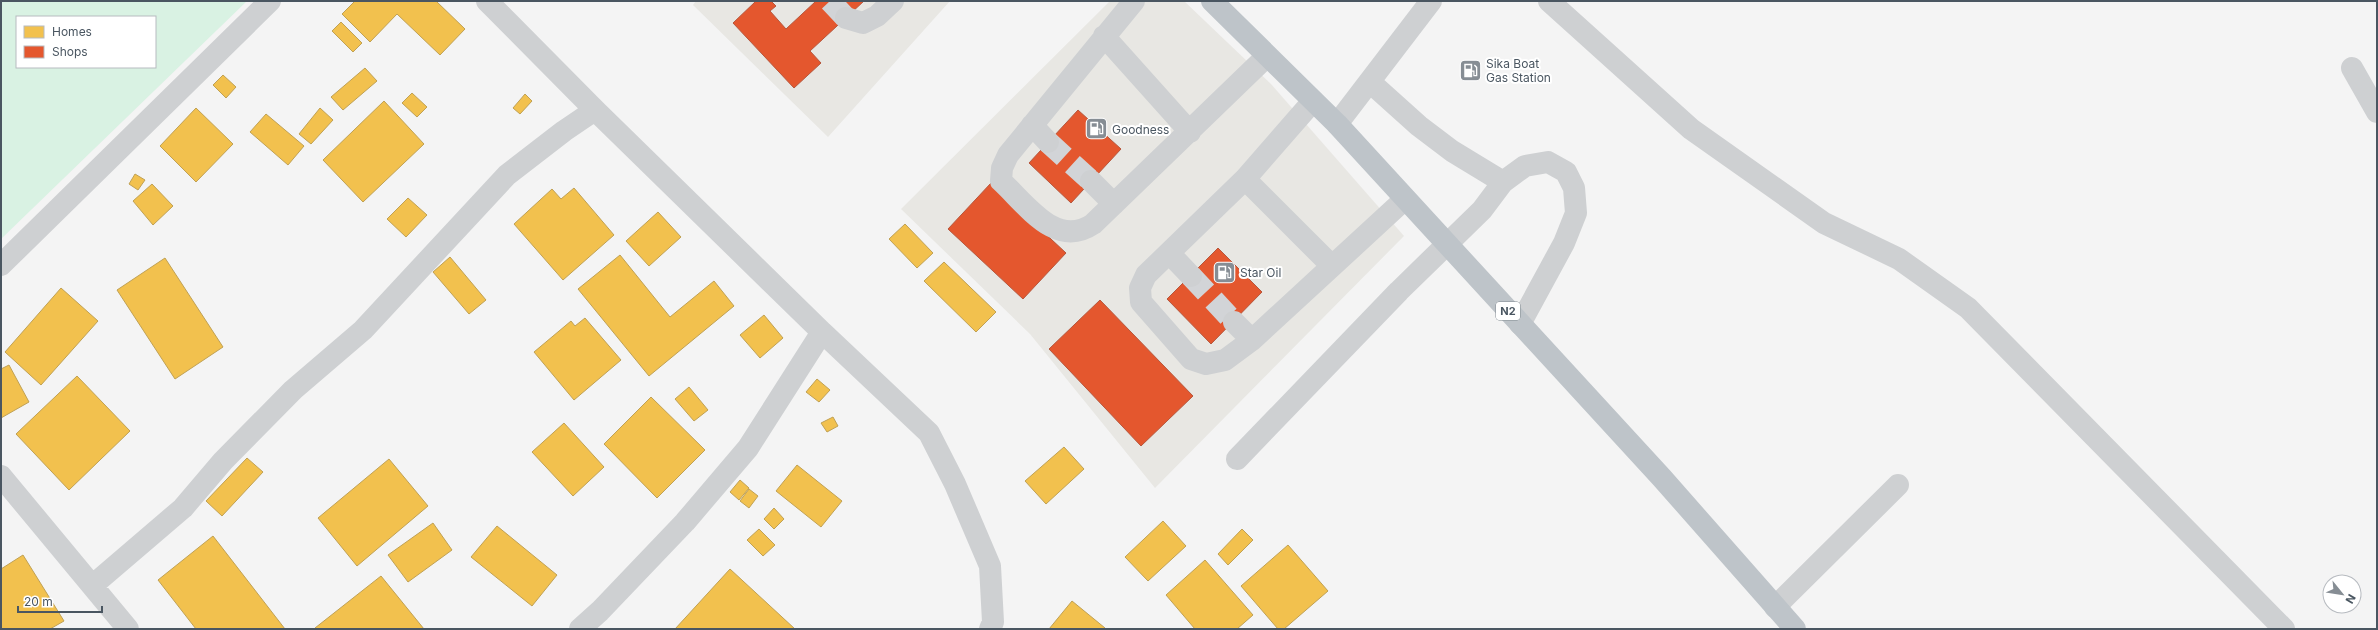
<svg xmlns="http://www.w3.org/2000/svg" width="2378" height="630" font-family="Inter,sans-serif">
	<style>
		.commercial { fill: #e8e7e3 }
		.green { fill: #d9f2e3; fill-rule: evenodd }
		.homes { fill: #f2c14e; stroke: #c0a154 }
		.shops { fill: #e4572e; stroke: #b6573d }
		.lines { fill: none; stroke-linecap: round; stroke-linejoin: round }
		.minor-tunnel { stroke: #d2d4d7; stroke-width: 22; stroke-dasharray: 22 11; stroke-linecap: butt }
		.minor { stroke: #ced0d2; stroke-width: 22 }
		.highway { stroke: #bec4c9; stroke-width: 22 }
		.labels { text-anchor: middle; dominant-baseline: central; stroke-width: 4; stroke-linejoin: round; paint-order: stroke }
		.shield { fill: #fff; stroke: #808990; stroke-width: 1 }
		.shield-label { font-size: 11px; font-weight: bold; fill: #4a5661 }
		.poi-label { font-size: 12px; fill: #4a5661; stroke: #fff; text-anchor: start }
	</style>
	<rect width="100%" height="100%" fill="#f4f4f4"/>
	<path class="commercial" d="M696,1H950L828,137L693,5Z
		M1110,1H1184L1271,84L1404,236L1155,488L1030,334L901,209Z"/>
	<path class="green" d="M1,1H247L1,239ZM17,17H155V67H17Z"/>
	<path class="homes" d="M355,1H436L465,29L440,55L397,14L370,42L342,14Z
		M341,22L362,43L353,52L332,31Z
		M365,68L377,81L343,110L331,97Z
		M223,75L236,87L226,98L213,85Z
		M412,93L427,107L417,117L402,103Z
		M525,94L532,101L520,114L513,108Z
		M384,101L424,144L363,202L323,160Z
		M196,108L233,144L196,182L160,146Z
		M320,108L333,120L311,144L299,134Z
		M266,114L304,146L288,165L250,132Z
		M135,174L145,180L138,190L129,184Z
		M152,184L173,206L153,225L133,201Z
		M574,188L614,235L563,280L514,224L552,189L561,199Z
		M408,198L427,215L406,237L387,219Z
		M658,212L681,237L649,266L626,241Z
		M905,224L933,253L917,268L889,239Z
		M620,255L670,317L714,281L734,306L649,376L578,289Z
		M450,257L486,300L469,314L433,272Z
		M165,258L223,347L175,379L117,290Z
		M944,262L996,312L976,332L924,281Z
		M61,288L98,321L41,385L5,352Z
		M764,315L783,338L760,358L740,335Z
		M585,318L621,360L574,400L534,352L571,321L575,326Z
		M9,365L29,402L1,418V369Z
		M77,376L130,431L69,490L16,434Z
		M817,379L830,390L819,402L806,392Z
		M689,387L708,410L694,421L675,399Z
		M651,397L705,450L657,498L604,444Z
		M833,417L838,426L827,432L821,423Z
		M564,423L604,467L573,496L532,452Z
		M1064,447L1084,469L1046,504L1025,481Z
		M247,458L263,472L222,516L206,501Z
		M389,459L428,506L357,566L318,518Z
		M797,465L842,501L821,527L776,491Z
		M740,480L749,488L739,500L730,492Z
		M749,489L758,496L749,508L740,501Z
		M774,508L784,519L774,529L764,519Z
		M1163,521L1186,546L1148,581L1125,557Z
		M433,523L452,550L408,582L388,555Z
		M497,526L557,575L532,606L471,557Z
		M759,529L775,545L763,556L747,540Z
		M1242,529L1253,540L1228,565L1218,554Z
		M213,536L285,629H196L158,580Z
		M1288,545L1328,591L1284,629H1278L1241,586Z
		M23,555L64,621L50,629H1V569Z
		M1205,560L1253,615L1237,629H1195L1166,595Z
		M730,569L795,629H675Z
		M381,576L424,629H316L315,628Z
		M1072,601L1105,628L1104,629H1049Z"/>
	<path class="shops" d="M756,1H771L776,6L770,11L786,29L816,1H864L810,51L821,63L794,88L733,23Z
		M1078,110L1121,149L1071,203L1029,163Z
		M991,183L1066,253L1023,299L948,229Z
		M1218,248L1262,292L1211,344L1167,299Z
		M1100,300L1193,396L1141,446L1049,349Z"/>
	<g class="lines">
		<path class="minor-tunnel" d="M830,1L846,18
			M1048,142L1091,181
			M1191,276L1234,322"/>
		<path class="minor" d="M487,1L595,110L822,332L748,448L685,522L600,611L580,629
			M1134,1L1008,155L1002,168L1001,181C1027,205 1056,249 1093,224L1267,56
			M1549,1L1691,129L1824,223L1899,259L1968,308L2284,629
			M846,18L863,23L877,16L893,1
			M1104,36L1190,132
			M2352,68L2377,112
			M1370,82L1419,126L1452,151L1503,182
			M1313,101L1245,179L1146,275L1140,288L1141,302L1191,359L1206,364L1225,360L1252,340L1405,199
			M1337,124L1431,1
			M1032,125L1048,142
			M1245,179L1332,266
			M1091,181L1114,204
			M1169,253L1191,276
			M1,265L270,1
			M1234,322L1252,340
			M822,332L929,433L955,484L990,566L993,622L990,629
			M1237,459L1399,291L1482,210L1503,182L1525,166L1548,162L1566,172L1574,188L1576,213L1564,243L1520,324
			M1,476L128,629
			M93,585L183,508L223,461L293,390L363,330L507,175L564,131L595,110
			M1775,607L1898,485"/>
		<path class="highway" d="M1212,1L1337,124L1662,478L1795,629"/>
	</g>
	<defs>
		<symbol id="fuel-square" viewBox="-11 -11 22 22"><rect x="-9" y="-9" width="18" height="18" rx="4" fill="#868d94" stroke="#fff"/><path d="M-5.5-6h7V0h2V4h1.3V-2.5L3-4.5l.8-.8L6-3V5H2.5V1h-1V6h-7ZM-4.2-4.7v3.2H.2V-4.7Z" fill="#fff"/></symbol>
	</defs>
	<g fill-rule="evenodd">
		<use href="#fuel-square" x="1458" y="58" width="25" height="25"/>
		<use href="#fuel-square" x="1084" y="116" width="25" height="25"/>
		<use href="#fuel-square" x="1212" y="260" width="25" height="25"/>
	</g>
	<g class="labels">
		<rect class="shield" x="1496" y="302" width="24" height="18" rx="3"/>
		<g class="shield-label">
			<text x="1508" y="311">N2</text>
		</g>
		<g class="poi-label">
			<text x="1486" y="63">Sika Boat<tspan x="1486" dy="14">Gas Station</tspan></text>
			<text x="1112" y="129">Goodness</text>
			<text x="1240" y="272">Star Oil</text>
		</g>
	</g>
	<rect width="2378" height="630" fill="none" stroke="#4a5661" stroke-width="4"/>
	<rect x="16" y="16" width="140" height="52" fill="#ffffff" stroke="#b7bbc0"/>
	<rect x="24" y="26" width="20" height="12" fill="#f2c14e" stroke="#b7bbc0"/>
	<text x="52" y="36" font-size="12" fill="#4a5661">Homes</text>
	<rect x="24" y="46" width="20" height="12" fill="#e4572e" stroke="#b7bbc0"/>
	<text x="52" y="56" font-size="12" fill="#4a5661">Shops</text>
	<g transform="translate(2342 594) rotate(120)"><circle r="19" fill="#ffffff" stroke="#b7bbc0"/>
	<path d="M0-3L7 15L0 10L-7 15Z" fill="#868d94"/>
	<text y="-6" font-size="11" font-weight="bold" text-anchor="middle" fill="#4a5661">N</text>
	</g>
	<path d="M18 606v6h84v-6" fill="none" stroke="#4a5661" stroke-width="2"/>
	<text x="24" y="606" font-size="12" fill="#4a5661" stroke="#ffffff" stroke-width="3" paint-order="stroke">20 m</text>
</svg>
